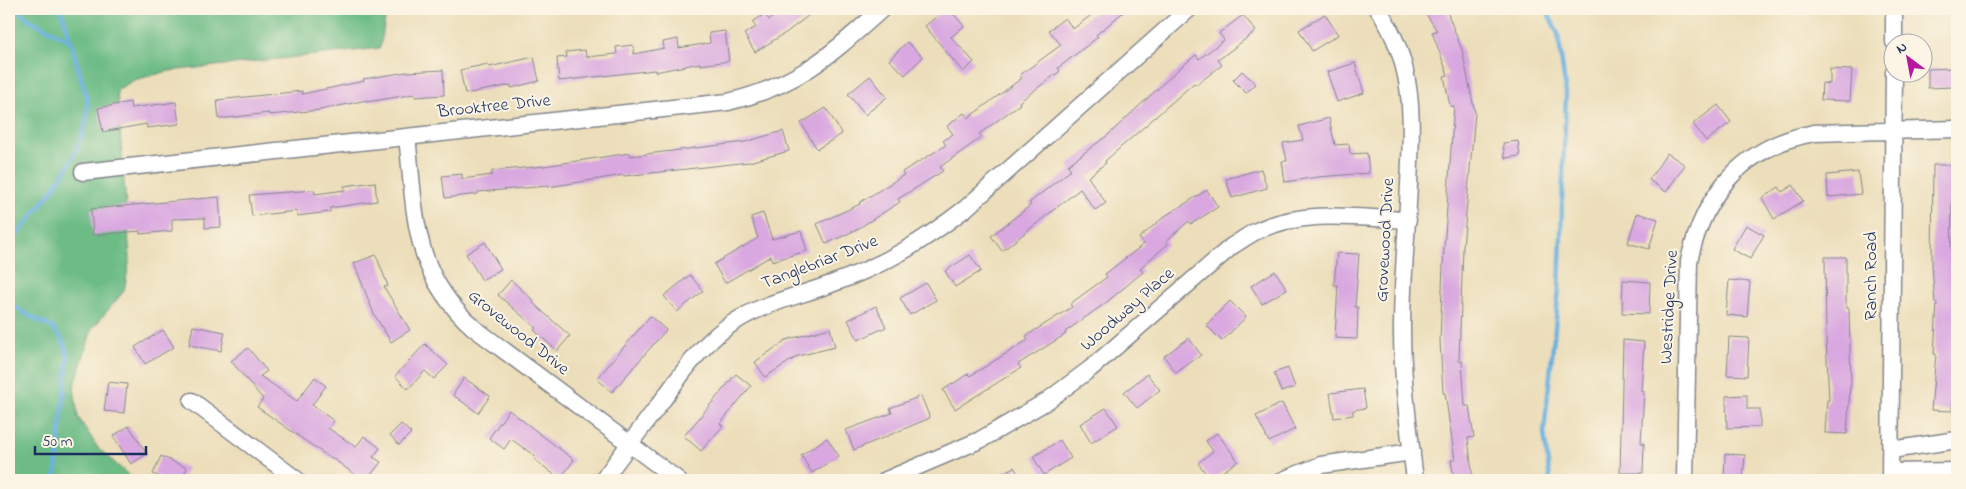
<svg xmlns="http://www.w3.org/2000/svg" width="1966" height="489" font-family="'Indie Flower',sans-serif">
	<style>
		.forest { fill: #6dbc86; stroke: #447672 }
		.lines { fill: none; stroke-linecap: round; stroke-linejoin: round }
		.stream { stroke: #67b0de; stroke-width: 4.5 }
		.building { fill: #d9a8e0 }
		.minor-casing { stroke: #84868c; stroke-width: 19 }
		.minor { stroke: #fff; stroke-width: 16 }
		.labels { text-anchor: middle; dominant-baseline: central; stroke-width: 4; stroke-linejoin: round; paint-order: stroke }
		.street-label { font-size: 18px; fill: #1b2f5e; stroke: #fcf5e5 }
	</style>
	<rect width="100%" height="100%" fill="#fcf5e5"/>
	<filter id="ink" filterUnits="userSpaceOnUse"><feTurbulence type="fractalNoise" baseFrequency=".02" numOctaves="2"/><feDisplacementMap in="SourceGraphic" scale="10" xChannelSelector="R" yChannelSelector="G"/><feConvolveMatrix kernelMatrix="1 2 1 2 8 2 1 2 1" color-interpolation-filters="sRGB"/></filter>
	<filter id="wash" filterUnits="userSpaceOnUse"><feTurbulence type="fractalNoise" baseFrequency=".0096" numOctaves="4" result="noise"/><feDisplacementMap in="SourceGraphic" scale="20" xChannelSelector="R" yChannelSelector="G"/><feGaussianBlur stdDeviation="1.12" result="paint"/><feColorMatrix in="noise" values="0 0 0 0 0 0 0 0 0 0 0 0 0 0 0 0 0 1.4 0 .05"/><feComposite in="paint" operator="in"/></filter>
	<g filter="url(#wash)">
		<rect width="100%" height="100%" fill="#ecdeba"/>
		<path class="forest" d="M9,9H387L380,48L169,71L134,80L117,90L130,258L124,291L92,329L74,387L78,417L98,448L134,480H9Z"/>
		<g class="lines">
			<path class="stream" d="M17,9L28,19L69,40
				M1546,9L1558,34L1566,93L1559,289L1544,432L1550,480
				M9,244C40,206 92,151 87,98L61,9
				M9,298L13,305L31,317L53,328L63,341L68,357L55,480"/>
		</g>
		<g id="blocks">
			<path class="building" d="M784,9H817L787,32L755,52L744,34L756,27L752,22L765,14L769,20Z
				M946,9H949L964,26L951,37L974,62L963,72L925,26Z
				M1099,9H1127L1096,35L1098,37L1058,68L1060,71L1019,102L1020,104L979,134L982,137L940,167L943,171L898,199L900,202L856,230L826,244L817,224L860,204L859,203L904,175L902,172L946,145L943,141L953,134L947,126L964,113L968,118L1022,78L1020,75L1061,45L1049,30L1065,18L1073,29Z
				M1423,9H1446L1462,50L1475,113L1463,247L1459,361H1462L1465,406H1469L1474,437L1468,438L1473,480H1454L1451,460H1455L1445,393H1443L1440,341L1443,264L1454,106H1450L1444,76L1448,75L1432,32L1437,31Z
				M1325,14L1338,35L1312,51L1299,30Z
				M1243,15L1256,31L1218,60L1222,65L1196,85L1194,83L1105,161L1106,163L1088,177L1106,203L1095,210L1080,189L1002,251L991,236L1031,205L1029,203L1071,170L1068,165L1108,135L1181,67L1196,55L1199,59L1224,40L1219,33Z
				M725,31L729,61L700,65V63L655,72V70L559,81L557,58L567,57L566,52L585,50L586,57L617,54L616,47L633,45L634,54L664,48L663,42L678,39L679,48L710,43L709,33Z
				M907,42L923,57L905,75L889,60Z
				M534,57L539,81L511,88V85L465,94L460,70L488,64L489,67Z
				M1355,63L1364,93L1337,102L1327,72Z
				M1953,68L1954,87L1928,88V69Z
				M1830,69L1852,70L1850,101L1821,100L1822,83L1830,84Z
				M443,70L444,95L415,97V94L367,102V100L320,110L269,115V113L219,119L217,100L302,91V94L364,81L363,79L407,72Z
				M1242,71L1256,84L1246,93L1233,80Z
				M870,76L887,97L865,115L848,94Z
				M130,102L131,108L176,102L179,124L147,128L146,124L103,132L98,108Z
				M1718,105L1731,122L1706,141L1693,124Z
				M826,108L842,134L817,149L801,123Z
				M1329,118L1335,145L1349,144L1350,154L1367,153L1369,173L1318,177L1285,182L1282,161H1287L1283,143L1303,140L1299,126Z
				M783,131L789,151L749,162L624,176V175L548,187V186L478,192V194L445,198L442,176L462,174V179L492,175V171L544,166L630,153L631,156L745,142Z
				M1518,141L1520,156L1505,158L1503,143Z
				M1667,153L1685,165L1666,192L1649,180Z
				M1933,165H1956L1955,199H1952L1951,271H1953L1957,322V351L1952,411L1931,410L1936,354H1934L1937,303H1935L1932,266Z
				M1261,169L1267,188L1232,198L1226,179Z
				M1858,172L1861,194L1828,197L1827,175Z
				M375,182L377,201L330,208V212L297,216L296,211L252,216L249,195L314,190L315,194L345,190L344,186Z
				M1793,185L1803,201L1774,219L1762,198L1779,187L1782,192Z
				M1207,190L1218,207L1191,224L1189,221L1166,241L1168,244L1140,268L1143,272L1107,302L1065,332L1066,334L1018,364L1021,368L955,409L943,390L968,374L970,376L1028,340L1026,336L1072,307L1070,304L1107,277L1105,274L1144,244L1139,238L1165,216Z
				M219,197L221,227L205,228V218L172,219V231L140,234V231L93,235L91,209Z
				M763,213L772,239L801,231L807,251L772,261L771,256L725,283L714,264L758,238L751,217Z
				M1637,213L1658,219L1649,249L1628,243Z
				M1746,225L1764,235L1750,259L1732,249Z
				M485,242L501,269L482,280L466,254Z
				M1337,253L1359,254L1355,307H1358L1357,339L1335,338L1338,285H1334Z
				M376,255L388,286L384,287L410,330L391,342L374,314L354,263Z
				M970,255L981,271L955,287L945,271Z
				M1825,257H1846V308H1849L1851,386H1850L1847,434L1825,433L1827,400H1829L1826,339Z
				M1275,271L1287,289L1262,304L1251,286Z
				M690,275L703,291L677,312L664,296Z
				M511,280L534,301L533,303L570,336L557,351L534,330L536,328L498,295Z
				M1623,280L1650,282L1649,314L1622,313Z
				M1729,280L1750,282L1747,317L1726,315Z
				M926,283L936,300L910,315L900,298Z
				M1230,301L1246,317L1222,341L1206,325Z
				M876,306L886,327L858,340L848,320Z
				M650,316L666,330L612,392L597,379Z
				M193,326L225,332L221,351L189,345Z
				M830,328L835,347L798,356L765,377L755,362L786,340Z
				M163,330L174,347L145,364L135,347Z
				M1729,337L1749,338L1747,376L1727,375Z
				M1189,338L1201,355L1176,373L1164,356Z
				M1623,340L1644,342L1641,391H1644L1641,443H1644L1643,473H1620Z
				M425,344L448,365L434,379L425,371L408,389L395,376Z
				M248,348L267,371L260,376L297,401L315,377L326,386L312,405L334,421L328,428L356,447L364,436L380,448L373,457L381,462L367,480H362L331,457L330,458L257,407L263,399L231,361Z
				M1288,368L1295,387L1281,392L1274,373Z
				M736,374L751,386L720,424L723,426L701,451L684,436Z
				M1147,374L1160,390L1137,408L1124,392Z
				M464,378L490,396L478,413L453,395Z
				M108,382L127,384L124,413L104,411Z
				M1363,389L1366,408L1353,410V415L1334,418L1330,393Z
				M1747,395V409H1760V427L1727,428L1726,396Z
				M921,396L930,418L854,450L846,430L892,413L890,408Z
				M1282,403L1295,429L1269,442L1256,416Z
				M1106,408L1118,426L1091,443L1080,424Z
				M509,410L574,460L560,479L534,459L535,456L511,439L504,449L489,438Z
				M401,424L411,433L399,445L390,435Z
				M129,426L147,454L131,464L113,436Z
				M1217,433L1238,461L1211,480L1198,463L1213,451L1206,441Z
				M827,438L839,456L812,473L801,455Z
				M1060,440L1071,458L1044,475L1033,457Z
				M1725,454L1745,455L1743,480H1724Z
				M161,456L187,468L181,480H166L153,474Z
				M1014,467L1022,480H989Z"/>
		</g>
	</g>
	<g filter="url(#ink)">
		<use href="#blocks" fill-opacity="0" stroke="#84868c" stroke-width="1"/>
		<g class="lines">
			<defs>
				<path id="minor" d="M1378,9C1416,65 1412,120 1409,184C1407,232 1402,281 1402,329C1402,380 1409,430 1415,480
					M1894,42V17
					M407,137C416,214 411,272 474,328L678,480
					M83,172L728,102C799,85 829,56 882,9
					M192,401L297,480
					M1891,450L1957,440
					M1890,472L1957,471
					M603,480C622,454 642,427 662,401C683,372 704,340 736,321C766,302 799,296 831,284C885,265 922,242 966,208L1189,9
					M886,480L980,440L1047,401L1090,369L1232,246C1241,241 1249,234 1259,230C1306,209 1358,218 1408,220
					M1283,480L1321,465L1412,452
					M1685,480L1689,261C1704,193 1744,146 1814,133L1957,129
					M1890,480L1894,72"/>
			</defs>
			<use href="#minor" class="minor-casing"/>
			<use href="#minor" class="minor"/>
		</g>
	</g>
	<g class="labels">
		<g class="street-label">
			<text transform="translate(494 107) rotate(-6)">Brooktree Drive</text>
			<text transform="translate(1386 240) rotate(-87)">Grovewood Drive</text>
			<text transform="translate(820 263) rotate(-21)">Tanglebriar Drive</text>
			<text transform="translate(1872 276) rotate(-90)">Ranch Road</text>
			<text transform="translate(1670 307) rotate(-87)">Westridge Drive</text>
			<text transform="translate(1128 310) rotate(-41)">Woodway Place</text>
			<text transform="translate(518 333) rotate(39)">Grovewood Drive</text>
		</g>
	</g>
	<rect width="1966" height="489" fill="none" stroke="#fcf5e5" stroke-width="30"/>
	<g transform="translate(1908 58) rotate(328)"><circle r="24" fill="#fcf5e5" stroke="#a2a6af"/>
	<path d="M0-4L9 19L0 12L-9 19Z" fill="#b5179e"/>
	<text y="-8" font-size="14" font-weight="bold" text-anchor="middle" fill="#1b2f5e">N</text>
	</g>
	<path d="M35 446v8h111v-8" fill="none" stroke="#1b2f5e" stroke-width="2.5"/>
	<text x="42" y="446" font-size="15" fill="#1b2f5e" stroke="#fcf5e5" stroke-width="4" paint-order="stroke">50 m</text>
</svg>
